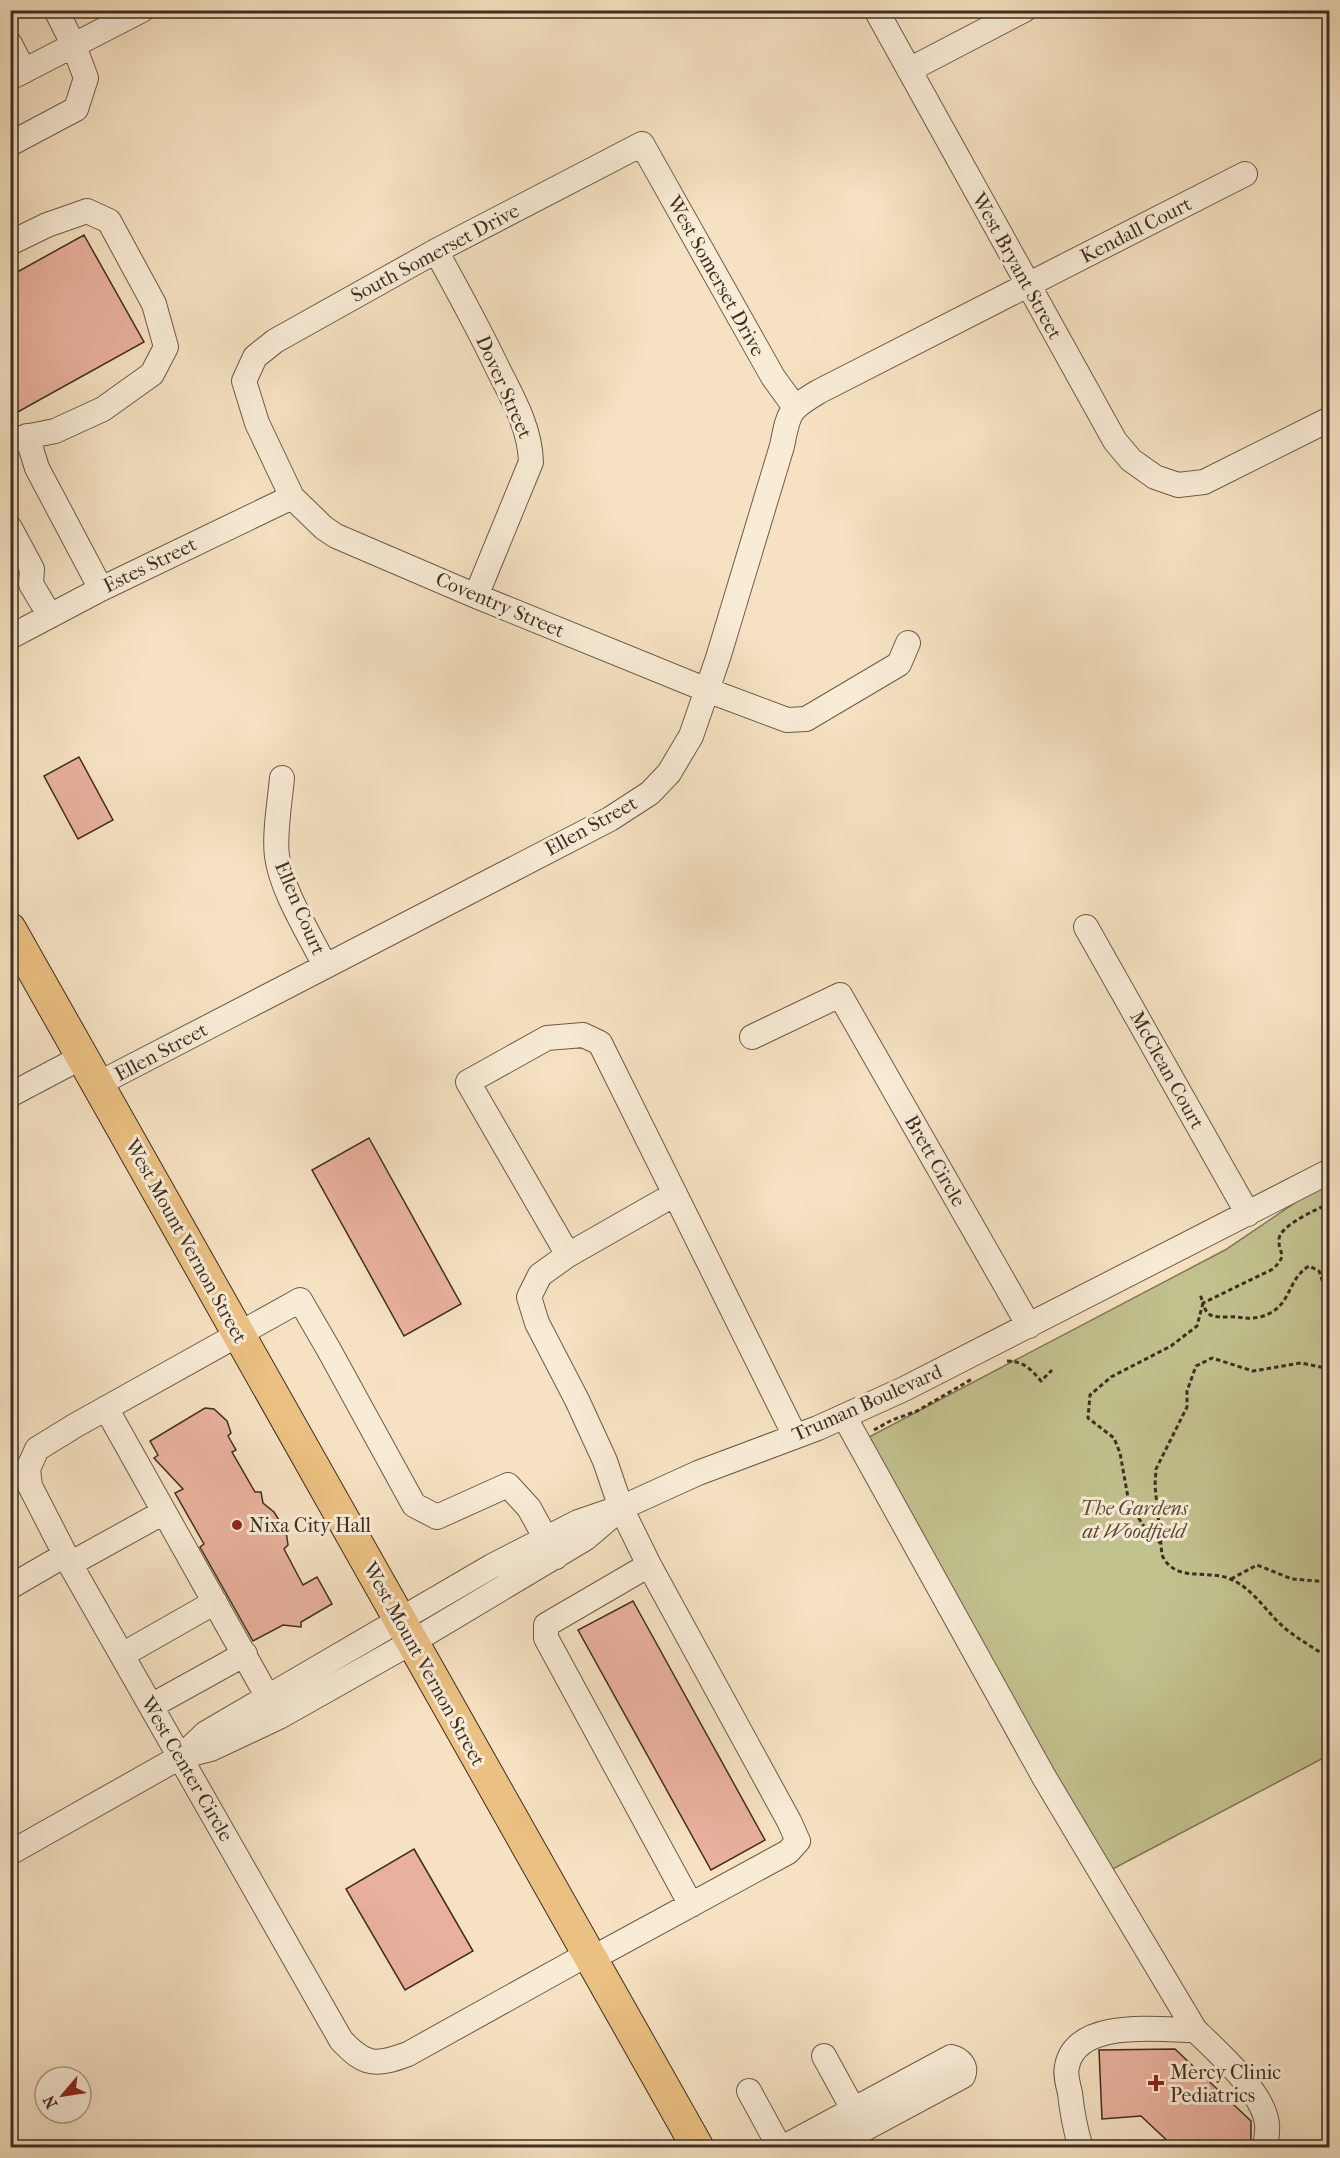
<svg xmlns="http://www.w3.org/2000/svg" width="1340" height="2158" font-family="'IM FELL French Canon',serif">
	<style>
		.green { fill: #c2c28f; stroke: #807858; stroke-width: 1.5 }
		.building { fill: #e9b19d; stroke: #3e2e21; stroke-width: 1.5 }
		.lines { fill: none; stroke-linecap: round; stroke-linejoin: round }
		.minor-casing { stroke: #6c5b49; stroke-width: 26 }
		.major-casing { stroke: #3e2e21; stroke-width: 34 }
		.path { stroke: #3e2e21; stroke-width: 3; stroke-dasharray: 4.5 3; stroke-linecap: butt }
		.minor { stroke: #f9ecd7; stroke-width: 24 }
		.major { stroke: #ebc181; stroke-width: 32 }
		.poi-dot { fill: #8f2418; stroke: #f9ecd7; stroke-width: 2 }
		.labels { text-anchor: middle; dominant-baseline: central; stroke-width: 6; stroke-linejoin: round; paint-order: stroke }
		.street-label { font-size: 20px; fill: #3e2e21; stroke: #f9ecd7 }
		.park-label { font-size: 20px; font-style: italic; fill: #584c37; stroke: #f9ecd7 }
		.poi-label { font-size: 20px; fill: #3e2e21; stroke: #f9ecd7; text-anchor: start }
	</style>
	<rect width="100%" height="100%" fill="#f6e2c2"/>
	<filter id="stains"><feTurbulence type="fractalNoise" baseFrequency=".00333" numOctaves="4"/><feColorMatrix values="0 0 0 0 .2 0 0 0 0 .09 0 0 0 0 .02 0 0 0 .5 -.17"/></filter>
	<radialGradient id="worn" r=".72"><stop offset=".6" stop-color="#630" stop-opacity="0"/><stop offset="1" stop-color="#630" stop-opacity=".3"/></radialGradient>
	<path class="green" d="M1329,1180V1755L1107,1872L867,1438L1225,1250Z"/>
	<path class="building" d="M84,235L144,342L16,413L10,403V276Z
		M79,757L113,820L78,839L44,776Z
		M369,1138L461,1304L404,1336L312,1170Z
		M205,1408L214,1409L227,1421L231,1433L228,1436L236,1450L232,1452L255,1492H261L263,1503L274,1512L282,1525L285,1524L288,1545L284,1549L303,1585L317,1577L332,1604L301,1622V1627L283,1625L253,1641L200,1547L204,1544L175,1493L183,1489L154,1458L158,1455L150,1441Z
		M633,1601L765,1840L711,1870L578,1630Z
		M414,1849L473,1951L405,1990L346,1889Z
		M1175,2049L1251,2121V2148H1175L1141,2116L1102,2119L1099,2050Z"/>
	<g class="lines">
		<defs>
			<path id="minor" d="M876,10L1115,441L1131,460L1155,477L1178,485L1204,482L1330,419
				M10,44L24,71
				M909,70L1024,10
				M10,78L142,10
				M10,144L76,109L86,78L74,46L56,10
				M10,243L47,225L87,211L109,221L154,304L166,347L152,374L103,409L55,431L10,440
				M436,251C457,289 478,327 497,367C512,397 530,427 531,462L476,596
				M794,406L773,377L642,144L436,251L275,341L255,357L244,381L257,423L292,497L324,528L336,536L476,596L707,690L787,720L806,719L899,664L908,643
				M27,436L37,468L101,589
				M10,528L32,569L31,584L50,616
				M10,637L101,589L292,497
				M282,778C280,800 274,836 277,856C281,890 310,935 325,966
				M1086,927L1248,1214
				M752,1037L840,995L1029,1326
				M98,1084L610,819L650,793L669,773L691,736L718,658L782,446C789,412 788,410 818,392L1245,174
				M10,1095L82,1057
				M568,1255L468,1082L547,1038L583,1035L600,1043L795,1436
				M106,1408L275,1710
				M844,1416L1044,1777L1195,2030
				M556,1557L529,1508L508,1485L437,1517L414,1505L329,1350L300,1300L76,1425L37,1449L28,1469L30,1486L70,1564L341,2040C365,2066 376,2066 408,2054L588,1954
				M70,1564L164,1512
				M649,1565L546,1625V1638L691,1905
				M10,1587L65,1555
				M122,1655L215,1602
				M151,1706L245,1654
				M185,1753L206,1733L492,1566L578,1522L610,1511
				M10,1853L180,1757L211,1749L279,1717L412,1642L586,1538L621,1508L698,1473L818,1428L904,1389L1330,1171
				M591,1959L788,1852L798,1841L789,1821L649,1565L621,1508L605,1461L577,1400L537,1323L529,1297L540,1275L568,1255L675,1194
				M824,2056L853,2109
				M749,2091L780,2148
				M782,2148L951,2057C960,2059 967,2066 963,2076L829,2148
				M1081,2148C1075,2129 1072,2112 1070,2093C1068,2085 1065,2074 1067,2066C1077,2018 1159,2030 1195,2030C1218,2052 1264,2093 1267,2124C1268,2132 1266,2140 1265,2148"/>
			<path id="major" d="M10,929L698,2148"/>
		</defs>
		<use href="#minor" class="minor-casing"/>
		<use href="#major" class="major-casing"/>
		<path class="path" d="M1330,1203C1318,1209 1280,1225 1279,1239C1278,1255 1289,1253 1273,1269L1203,1303C1207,1318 1214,1317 1228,1317C1239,1316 1248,1320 1260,1317C1293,1308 1285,1281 1309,1266L1319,1271L1330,1303
			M1007,1361C1023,1361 1031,1369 1041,1381L1052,1370
			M1330,1369L1301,1363L1253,1371L1212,1358L1196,1366L1187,1391V1407L1156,1469L1155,1486L1162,1555C1174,1582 1205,1570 1228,1578C1254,1588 1267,1614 1287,1630C1301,1641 1316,1649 1330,1659
			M874,1430L892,1420L917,1411L972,1379
			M1161,1544L1143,1525L1129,1503L1120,1453L1114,1438L1088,1418L1090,1395L1111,1377L1171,1346L1197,1326L1203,1303L1200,1294
			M1231,1579L1257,1565L1292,1579L1330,1582"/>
		<use href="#minor" class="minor"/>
		<use href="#major" class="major"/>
	</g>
	<g class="poi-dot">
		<circle cx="237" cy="1525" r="6"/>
		<path d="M1153 2074h6v6h6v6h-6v6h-6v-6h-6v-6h6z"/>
	</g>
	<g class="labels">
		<g class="street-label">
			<text transform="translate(1136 230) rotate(-27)">Kendall Court</text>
			<text transform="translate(435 253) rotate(-28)">South Somerset Drive</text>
			<text transform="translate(1017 266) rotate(61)">West Bryant Street</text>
			<text transform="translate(716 276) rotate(61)">West Somerset Drive</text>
			<text transform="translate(504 387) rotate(66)">Dover Street</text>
			<text transform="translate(150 565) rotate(-26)">Estes Street</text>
			<text transform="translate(500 605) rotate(23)">Coventry Street</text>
			<text transform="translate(591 826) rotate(-29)">Ellen Street</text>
			<text transform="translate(300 908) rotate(67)">Ellen Court</text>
			<text transform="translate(161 1052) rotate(-28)">Ellen Street</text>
			<text transform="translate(1167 1070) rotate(61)">McClean Court</text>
			<text transform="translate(935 1161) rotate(60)">Brett Circle</text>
			<text transform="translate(186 1241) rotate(61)">West Mount Vernon Street</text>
			<text transform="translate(867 1403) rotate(-24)">Truman Boulevard</text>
			<text transform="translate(424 1664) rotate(61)">West Mount Vernon Street</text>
			<text transform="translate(187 1769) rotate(60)">West Center Circle</text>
		</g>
		<g class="park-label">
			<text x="1134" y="1508">The Gardens<tspan x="1134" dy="23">at Woodfield</tspan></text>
		</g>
		<g class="poi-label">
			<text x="249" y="1525">Nixa City Hall</text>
			<text x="1170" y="2072">Mercy Clinic<tspan x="1170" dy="23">Pediatrics</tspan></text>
		</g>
	</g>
	<rect width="1340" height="2158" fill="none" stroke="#f6e2c2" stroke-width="36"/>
	<rect x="12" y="12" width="1316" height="2134" fill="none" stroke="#3e2e21" stroke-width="3"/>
	<rect x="18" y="18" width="1304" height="2122" fill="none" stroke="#3e2e21" stroke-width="1.5"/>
	<g transform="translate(63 2095) rotate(241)"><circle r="28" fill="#f9ecd7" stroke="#aea08e" stroke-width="1.5"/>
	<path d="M0-4.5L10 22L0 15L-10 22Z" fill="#8f2418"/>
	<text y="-9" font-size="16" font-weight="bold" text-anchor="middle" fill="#3e2e21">N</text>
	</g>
	<rect width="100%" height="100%" filter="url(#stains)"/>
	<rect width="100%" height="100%" fill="url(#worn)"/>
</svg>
